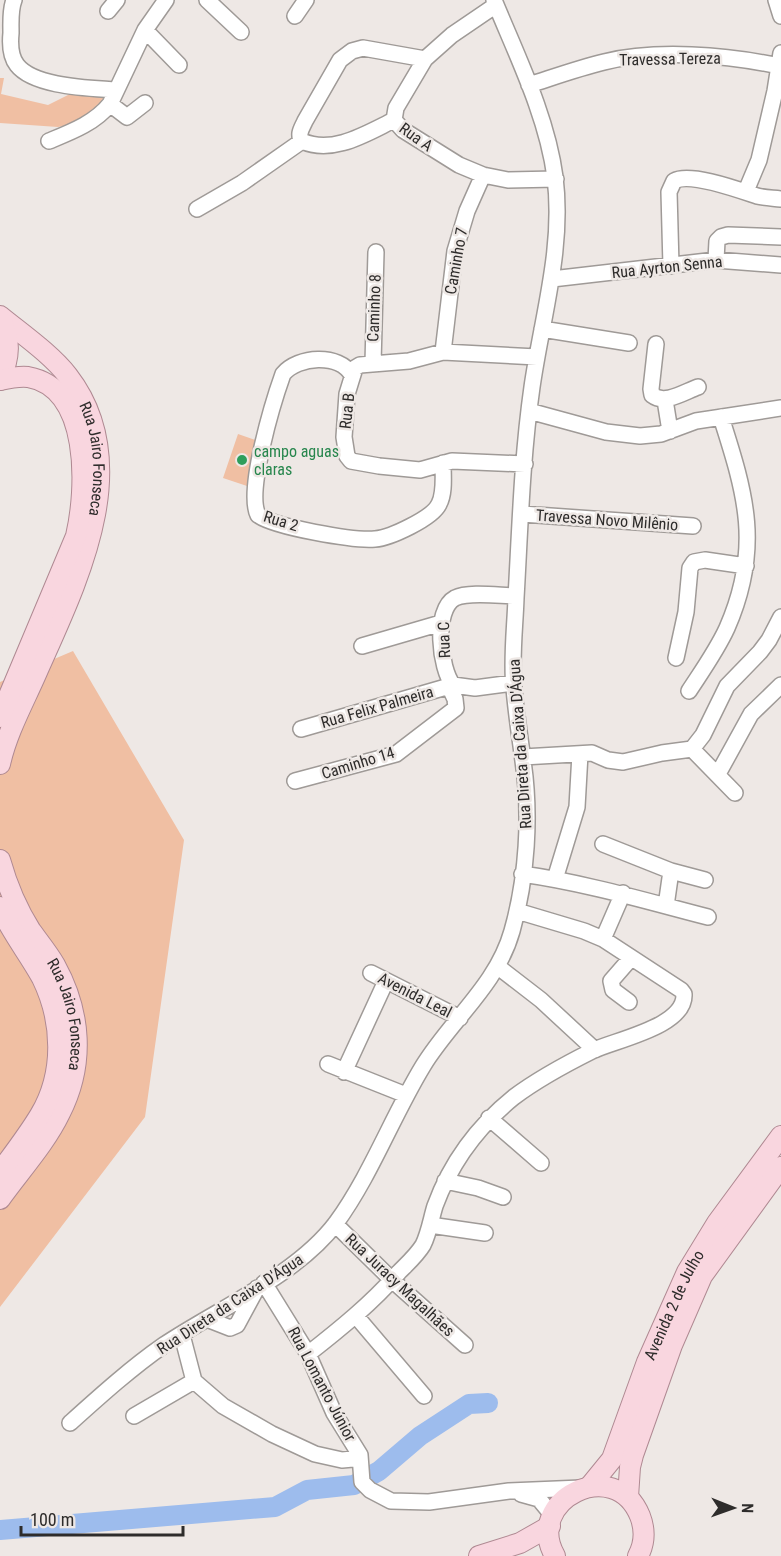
<svg xmlns="http://www.w3.org/2000/svg" width="781" height="1556" font-family="'Roboto Condensed',sans-serif">
	<style>
		.green { fill: #f0bfa3 }
		.lines { fill: none; stroke-linecap: round; stroke-linejoin: round }
		.river { stroke: #9dbced; stroke-width: 20 }
		.minor-casing { stroke: #9f9a97; stroke-width: 18 }
		.major-casing { stroke: #af8992; stroke-width: 22 }
		.minor { stroke: #fff; stroke-width: 15 }
		.major { stroke: #f9d6df; stroke-width: 20 }
		.leisure-dot { fill: #2e9e5b; stroke: #eee8e5; stroke-width: 2 }
		.labels { text-anchor: middle; dominant-baseline: central; stroke-width: 5; stroke-linejoin: round; paint-order: stroke }
		.street-label { font-size: 16px; fill: #2e2c2b; stroke: #eee8e5 }
		.leisure-label { font-size: 16px; fill: #27864d; stroke: #eee8e5; text-anchor: start }
	</style>
	<rect width="100%" height="100%" fill="#eee8e5"/>
	<path class="green" d="M0,78H4L1,94L48,105L74,92L106,94L89,120L58,127L0,123Z
		M238,434L261,442L247,486L223,478Z
		M73,651L184,840L145,1117L0,1307V682Z"/>
	<g class="lines">
		<path class="river" d="M0,1530L275,1507L307,1490L354,1485L379,1471L420,1436L469,1404L488,1403"/>
		<defs>
			<path id="minor" d="M14,0C10,10 11,22 11,33C10,43 10,56 17,65C34,87 90,88 115,90
				M207,0L241,32
				M776,0L781,16
				M496,5L452,35L425,59L396,108L394,120L403,130L459,165L483,175L508,180L556,179
				M108,11L117,0
				M295,16L306,0
				M145,30L179,65
				M529,85C554,77 579,68 604,62C656,49 727,55 779,66
				M110,104L127,117L145,103
				M49,141C71,132 95,123 110,104L145,30L166,0
				M302,141C297,134 302,128 305,121L340,60L352,51L363,48L425,59
				M302,141C333,155 367,133 394,120
				M746,191L759,160L775,91L781,53
				M197,209L242,183L302,141
				M716,260L717,241L721,237L728,235L781,237
				M671,266L669,192L674,181C690,172 739,190 757,196C765,198 773,198 781,199
				M552,279L716,260L781,265
				M542,329L629,343
				M656,344L651,389L652,395C665,405 684,392 698,387
				M443,352L455,251L467,211L483,175
				M373,363L376,252
				M352,375C339,353 298,356 283,374C273,402 246,491 258,515C274,527 354,541 375,539C390,538 433,518 439,504C445,493 443,476 443,463
				M665,400L670,431
				M529,411L606,432L640,436L661,434L696,421L781,408
				M525,464L452,461L420,470L379,466L351,461L347,456L344,437L347,394L355,368L360,365L409,361L443,352L537,357
				M522,514L693,526
				M362,646L441,623
				M676,658L686,612L690,568L694,562L705,560L746,566
				M513,683L475,688L453,685C440,669 433,610 455,598C469,591 501,596 516,596
				M689,691C702,671 717,650 727,628C762,548 746,495 721,417
				M301,729L453,685
				M692,749L735,793
				M523,757L592,753L608,760L623,762L662,753L692,749L703,735L727,686L760,652L769,640L781,617
				M718,774L751,714L781,685
				M295,781L396,754L456,708L455,699L449,686
				M603,844L671,871
				M522,874C586,883 646,901 708,917
				M555,879L577,807L580,754
				M666,906L671,871L705,880
				M603,939L623,893
				M497,966L541,1000L595,1050
				M371,973L460,1018
				M629,1002L613,990L611,981L631,958
				M328,1064L406,1095
				M344,1072L386,981
				M489,1118L541,1163
				M445,1181L478,1188L503,1197
				M335,1224L392,1280L465,1345
				M430,1225L485,1233
				M264,1283L308,1354L334,1413L360,1455L362,1482L370,1490L391,1501L429,1502L509,1491L581,1488
				M356,1316L424,1396
				M207,1319L230,1328L237,1325L257,1288
				M182,1335L194,1381L223,1406L272,1434L315,1454L342,1460L353,1459L360,1455
				M308,1354C340,1329 372,1303 399,1272C407,1264 417,1255 423,1245C429,1233 431,1219 435,1206C451,1162 478,1126 514,1097C538,1079 566,1064 592,1051C614,1040 686,1027 684,994L681,990L603,939L584,931L517,911
				M134,1416L194,1381
				M70,1423C100,1396 131,1368 164,1345C218,1309 297,1275 336,1223C371,1175 392,1117 423,1066C451,1020 497,985 512,931C527,878 531,815 523,761C520,737 516,713 514,688C511,659 515,628 516,598C520,528 522,457 532,387C542,317 564,248 555,177C547,116 517,56 494,0
				M521,1494L539,1499L553,1516"/>
			<g id="major">
				<path id="s1" d="M0,316C22,334 51,354 68,376C137,465 76,584 37,672C24,702 7,732 0,764"/>
				<path d="M0,318C11,340 10,357 0,380"/>
				<path d="M0,380C9,378 18,376 28,377C91,388 87,489 76,536L0,717"/>
				<path id="s2" d="M0,860C7,885 17,909 31,931C39,942 48,953 55,965C81,1012 85,1064 60,1113C45,1144 20,1171 0,1199"/>
				<path d="M0,907C11,932 29,954 42,978C63,1021 65,1073 40,1115C28,1135 14,1153 0,1172"/>
				<path id="s3" d="M590,1486L612,1459L647,1362L687,1272L717,1223L781,1136"/>
				<path d="M628,1497L630,1467L633,1455L672,1345L702,1276L781,1167"/>
				<path d="M479,1556L520,1543L550,1526"/>
				<path d="M555,1556C523,1500 615,1454 640,1516C645,1529 645,1543 638,1556"/>
			</g>
		</defs>
		<use href="#minor" class="minor-casing"/>
		<use href="#major" class="major-casing"/>
		<use href="#minor" class="minor"/>
		<use href="#major" class="major"/>
	</g>
	<circle class="leisure-dot" cx="242" cy="460" r="6"/>
	<g class="labels">
		<g class="street-label">
			<text transform="translate(670 59) rotate(-1)">Travessa Tereza</text>
			<text transform="translate(416 137) rotate(36)">Rua A</text>
			<text transform="translate(456 261) rotate(-80)">Caminho 7</text>
			<text transform="translate(667 267) rotate(-6)">Rua Ayrton Senna</text>
			<text transform="translate(374 308) rotate(-88)">Caminho 8</text>
			<text transform="translate(347 411) rotate(-84)">Rua B</text>
			<text stroke="none"><textPath href="#s1" startOffset="180">Rua Jairo Fonseca</textPath></text>
			<text transform="translate(607 520) rotate(4)">Travessa Novo Milênio</text>
			<text transform="translate(281 521) rotate(17)">Rua 2</text>
			<text transform="translate(444 640) rotate(-92)">Rua C</text>
			<text transform="translate(377 707) rotate(-16)">Rua Felix Palmeira</text>
			<text transform="translate(520 744) rotate(-94)">Rua Direta da Caixa D'Água</text>
			<text transform="translate(358 763) rotate(-17)">Caminho 14</text>
			<text transform="translate(415 995) rotate(27)">Avenida Leal</text>
			<text stroke="none"><textPath href="#s2" startOffset="171">Rua Jairo Fonseca</textPath></text>
			<text transform="translate(400 1285) rotate(43)">Rua Juracy Magalhães</text>
			<text transform="translate(230 1304) rotate(-33)">Rua Direta da Caixa D'Água</text>
			<text stroke="none"><textPath href="#s3" startOffset="201">Avenida 2 de Julho</textPath></text>
			<text transform="translate(322 1384) rotate(62)">Rua Lomanto Júnior</text>
		</g>
		<g class="leisure-label">
			<text x="254" y="451">campo aguas<tspan x="254" dy="18">claras</tspan></text>
		</g>
	</g>
	<g transform="translate(733 1508) rotate(91)" stroke="#eee8e5" stroke-width="4.5" paint-order="stroke">
	<path d="M0-4.5L10 22L0 15L-10 22Z" fill="#2e2c2b"/>
	<text y="-9" font-size="16" font-weight="bold" text-anchor="middle" fill="#2e2c2b">N</text>
	</g>
	<path d="M21 1526v9h162v-9" fill="none" stroke="#2e2c2b" stroke-width="3"/>
	<text x="30" y="1526" font-size="18" fill="#2e2c2b" stroke="#eee8e5" stroke-width="4.5" paint-order="stroke">100 m</text>
</svg>
